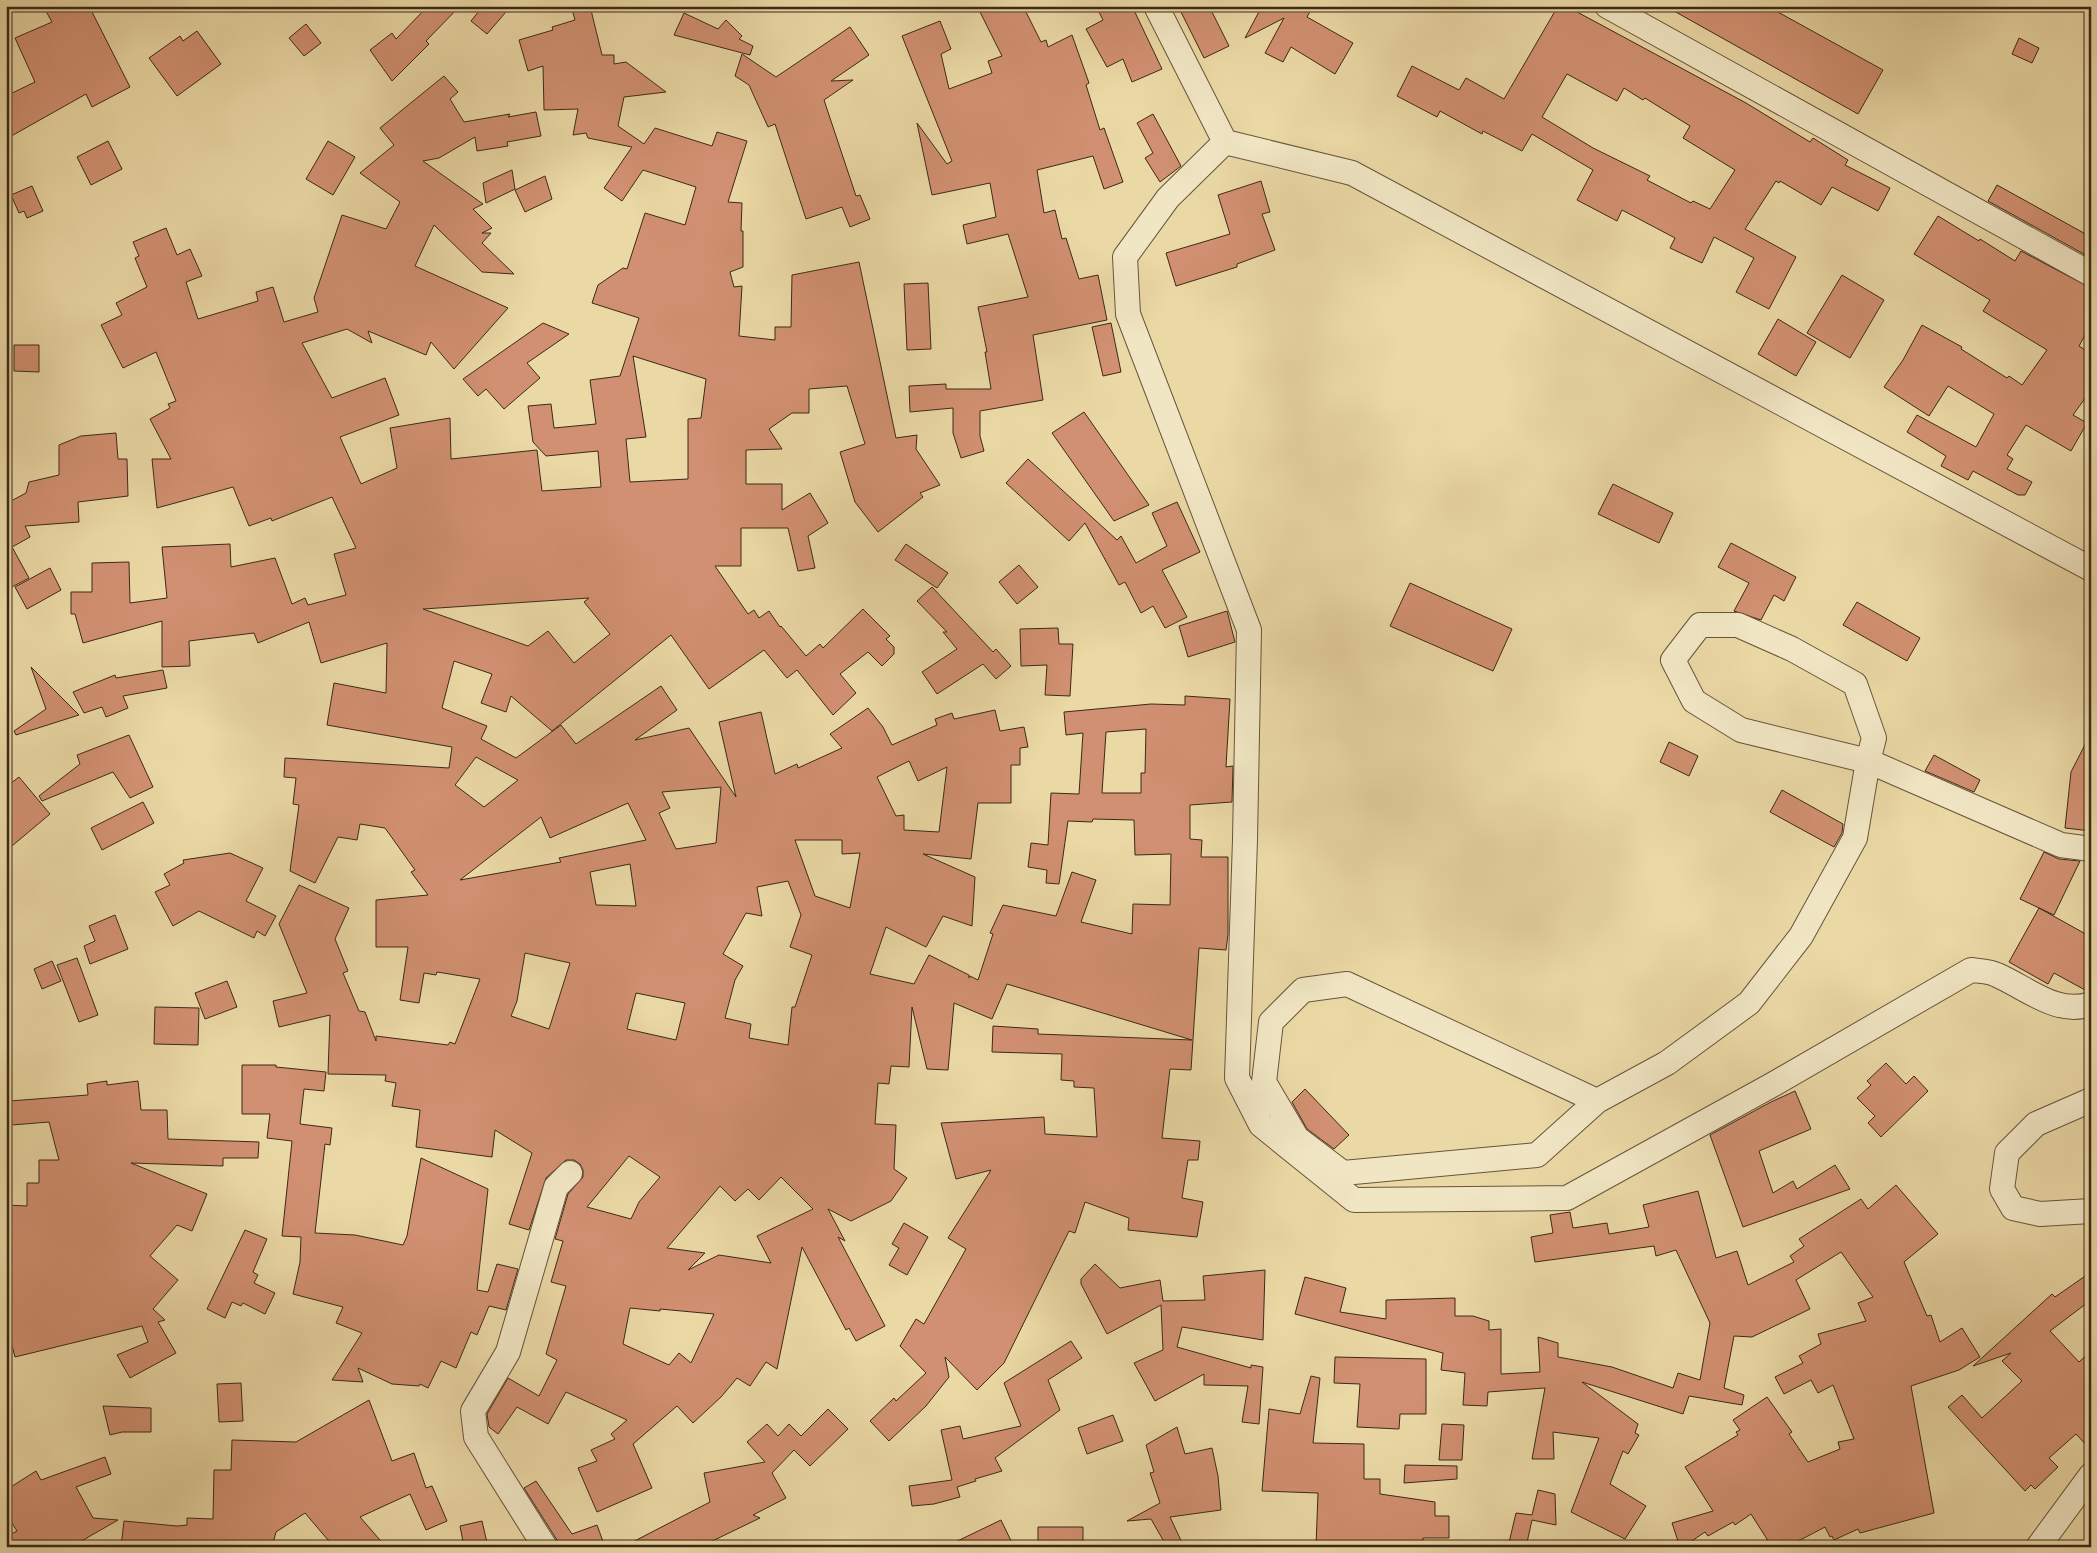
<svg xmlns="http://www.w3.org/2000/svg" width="2097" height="1553" font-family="'IM FELL DW Pica',serif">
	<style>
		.building { fill: #d19071; stroke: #3c2918; fill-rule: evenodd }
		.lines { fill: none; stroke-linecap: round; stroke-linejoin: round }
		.minor-casing { stroke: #68553b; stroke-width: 26 }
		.minor { stroke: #f1e6c4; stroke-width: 24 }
	</style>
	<rect width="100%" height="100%" fill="#ead8a5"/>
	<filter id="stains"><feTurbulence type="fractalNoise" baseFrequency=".004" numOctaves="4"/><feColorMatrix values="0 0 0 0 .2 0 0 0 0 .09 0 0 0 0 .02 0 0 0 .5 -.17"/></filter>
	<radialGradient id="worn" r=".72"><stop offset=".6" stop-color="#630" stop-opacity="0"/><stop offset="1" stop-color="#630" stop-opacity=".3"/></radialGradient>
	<path class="building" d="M43,6H89L130,87L92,107L86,94L6,139V96L35,82L15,38L52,22Z
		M428,6H460L426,41L429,44L392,81L370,50L392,33L396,39Z
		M483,6H511L487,34L471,21Z
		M571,6H590L602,55H614V64L626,62L666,92L624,97L618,126L644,144L655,128L712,146L717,132L747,141L728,202L742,203L741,231H743V267L730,272L734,287L742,286L739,336L775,340V327H791L792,275L859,262L896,438L917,435L916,449L940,485L920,493L923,497L878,532L855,502L840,452L865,444L847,386L809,389V413H792L769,429L782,449L746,450V484H782V510L810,493L828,523L808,536L815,568L798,571L788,528H741V566H715L748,614L754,610L759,618L769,611L780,627L781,626L806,656L820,644L823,648L863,609L890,636L886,639L894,647V654L882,666L868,652L840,674L856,693L833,715L797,670L787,678L764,650L709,689L671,635L552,731L511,696L506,712L481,703L492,674L454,661L442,708L487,726L481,739L516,758L561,725L576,744L661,686L677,710L635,740L689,728L736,797L719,722L761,712L775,774L797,764L798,768L842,748L830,734L868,708L883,727L892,745L937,725L935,719L952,713L954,719L995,710L1000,731L1024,727L1028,747L1020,748V765H1011V803H978L971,859L923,854L975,877L972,926L943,916L926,947L886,927L870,974L914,984L929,955L969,975V978L970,976L978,980L993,934L990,933L1003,905L1056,916L1072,872L1096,880L1081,922L1132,934L1133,904L1170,905L1171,854L1135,855L1134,820L1093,819L1092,822L1068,821L1059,884L1046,883L1047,870L1028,867L1031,843L1048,845L1051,793L1079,794L1083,733L1066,735L1064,712L1151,704L1185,705V696L1230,699L1226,767L1233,766L1232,802L1190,805V839L1202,840L1201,857H1228V934L1226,950L1199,948L1191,1070L1170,1069L1162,1138L1200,1141L1198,1160H1188L1182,1198L1203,1202L1197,1237L1128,1230L1129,1218L1085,1202L1075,1233L1069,1231L1004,1363L977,1390L945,1357L949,1377L926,1406L889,1441L870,1421L894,1398L896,1401L926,1373L900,1346L916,1319L924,1324L966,1249L948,1238L991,1170L956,1179L941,1123L1044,1117L1045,1134L1097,1137L1094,1088L1074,1087V1081L1061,1080L1062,1054L992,1052L993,1026L1038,1029V1034L1192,1040L1007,984L992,1019L954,1003L948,1070L927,1069L912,1007L909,1067L891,1066L889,1084L878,1083L875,1124L896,1125L894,1169L907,1178L891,1201L851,1221L828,1209L845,1241L838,1237L885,1326L856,1341L849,1328L846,1330L802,1247L777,1369L766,1362L750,1386L737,1378L721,1397L693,1423L677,1406L633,1444L652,1488L597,1512L578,1468L597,1461L591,1450L615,1439L611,1434L627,1420L566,1392L548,1424L517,1407L498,1434L489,1427L487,1414L508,1378L539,1396L557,1360L546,1354L566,1286L551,1282L563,1241L555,1239L568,1194L583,1177V1170L580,1164L574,1160H566L546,1178L529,1230L509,1224L532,1153L495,1130L492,1157L416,1147L420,1110L392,1106L396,1083L385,1081L386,1075L328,1074L330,1015L279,1027L273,1001L307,993L279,924L299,885L349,908L335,939L348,971L343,973L359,1011L365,1012L376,1041V1036L448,1045L450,1042L455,1044L480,979L437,972L436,975L424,973L419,1003L400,1000L408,947H376V900L428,895L411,872L415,870L385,828L360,824L357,840L338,837L315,883L290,871L299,805L293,804L296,778L284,777L285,758L449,768L452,747L327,725L334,683L386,693L387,643L321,663L309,622L258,643L254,633L189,641L190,666L162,667V621L83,643L75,614H71V592H92V563L129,562L130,603L167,598L162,547L230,544L231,567L275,558L292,604L305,598L308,605L346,595L334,554L356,548L332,497L272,521L271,518L249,526L233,487L157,508L152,459H171L150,419L170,408L168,404L176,401L156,352L123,368L101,325L122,315L116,303L147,287L135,258L139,256L133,242L166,228L177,255L190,249L202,276L186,282L198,319L258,301L256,292L273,287L284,322L318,312L314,298L342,215L386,229L400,202L360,173L394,145L380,128L444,76L458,92L450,99L464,122L510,114L508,117L536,112L541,136L507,142L508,146L477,151L475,137L439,158L423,161L483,204L473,209L492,228L482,233H491L482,243L514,274L482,272L434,225L415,266L508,308L454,369L431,342L426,355L368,331L372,343L347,329L302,343L332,398L385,378L399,415L340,437L361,484L397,468L390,428L450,418L451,459L537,450L542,491L601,487L598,451L546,456L533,442L528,406L551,404L554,428L596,424L590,380L620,376L639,318L592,303L598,285L623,268L627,269L645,213L685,225L696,187L643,170L622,201L604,188L632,147L588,138L586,133L573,135L578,109L544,110L543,66L528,71L519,40L553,30L552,27L575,20ZM633,356L706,379L701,418L688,419V479L630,482L626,439L646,437ZM589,598L584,602L610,634L574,663L548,631L528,646L423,609ZM1146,729L1145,773H1141V793H1102L1106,732ZM476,757L518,780L484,807L455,785ZM909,761L918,781L947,767L939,832L904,830V815L896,816L877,777ZM721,787L716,843L676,849L659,813L670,808L662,792ZM628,803L646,840L559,858L561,862L460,880L541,817L550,838ZM795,840H842V854L860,853L850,908L815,896ZM630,864L636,906L596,905L590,872ZM788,881L801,915L790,947L812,955L795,1007H792L788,1045L749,1038L751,1024L725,1018L735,980L743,966L723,954L746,913L762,916L757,887ZM525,953L570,963L549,1029L511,1016L517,1001ZM636,993L685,1003L676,1040L627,1029ZM629,1156L660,1177L639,1202L631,1219L587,1207ZM781,1177L813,1209L757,1236L771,1263L719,1255L688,1270L705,1253L667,1248L720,1186L735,1201L748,1189L759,1200ZM630,1308L660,1311V1309L714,1314L691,1363L679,1353L669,1365L623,1344Z
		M977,6H1023L1041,42L1046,40L1048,47L1072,35L1089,83L1086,85L1100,130L1104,128L1123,182L1104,189L1093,156L1037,170L1044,213L1055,210L1062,239L1066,238L1079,279L1098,275L1107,320L1033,335L1043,400L980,411V436L984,451L961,458L953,433V408L910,412L909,386L946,384V389H991L985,352H987L978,307L1028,297L1008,234L967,244L963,225L996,217L990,183L932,195L917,123L947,164L952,161L902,36L940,21L951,49L941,54L949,89L992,73L988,61L1002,56Z
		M1096,6H1132L1162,69L1132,82L1123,59L1107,67L1086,29L1103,20Z
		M1178,6H1209L1229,46L1204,58Z
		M1262,6H1313L1307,17L1353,43L1335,74L1291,47L1283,62L1265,53L1284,18L1245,38Z
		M1558,6H1566L1746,103L1810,142L1813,138L1848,160L1845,165L1890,188L1878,211L1832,187L1821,205L1780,181L1779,183L1776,181L1745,229L1796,257L1769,309L1736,292L1754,258L1714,237L1702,263L1670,248L1675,238L1622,210L1617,221L1577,200L1593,170L1532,134L1522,151L1483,131L1482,134L1440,111L1437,117L1397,96L1412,66L1459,90L1466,78L1504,99ZM1567,74L1617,101L1624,88L1643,100L1645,98L1690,126L1683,138L1735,170L1710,209L1693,201L1691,203L1647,180L1650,176L1593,148L1542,117Z
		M1665,6H1767L1883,70L1858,114Z
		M684,13L718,29L726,20L742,36L739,39L753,46L750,55L674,35Z
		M306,24L321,43L304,56L289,38Z
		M850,27L869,55L831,81L853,80L824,100L856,196L860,195L870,219L850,227L842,207L806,219L775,124L768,127L749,85L735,76L742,54L776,77Z
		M197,31L221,64L177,96L149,58L180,36L183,41Z
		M2019,38L2039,48L2032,63L2012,54Z
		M1153,114L1181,166L1160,182L1145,158L1153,153L1137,123Z
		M108,141L122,169L91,185L77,157Z
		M328,141L355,157L333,195L306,179Z
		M512,170L515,189L486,203L483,183Z
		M545,176L552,199L525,212L515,190Z
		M1261,181L1270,212L1262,214L1275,250L1237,264V267L1176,286L1166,253L1230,234L1218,195Z
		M1997,185L2091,237V258L1988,201Z
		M32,186L43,211L27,218L24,211L19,213L11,195Z
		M1938,216L1979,241L1980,239L2015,261L2021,251L2091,288V324L2079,346L2091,354V390L2073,415L2087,423L2071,451L2026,425L2007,455L2013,459L2007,469L2032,482L2025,495H2018L1973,471L1968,480L1941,466L1946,456L1907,432L1917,415L1976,447L1994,414L1948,386L1929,416L1884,387L1903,360L1922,325L1962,347L1961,349L2007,378L2009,376L2022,385L2047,350L1983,311L1990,300L1914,254Z
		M1842,275L1884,300L1850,358L1807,333Z
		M928,283L931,349L907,350L904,284Z
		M1778,319L1816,342L1796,376L1758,354Z
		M543,323L569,334L527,363L540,378L504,409L486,389L478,396L463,379Z
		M1111,323L1121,372L1103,376L1092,327Z
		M14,345H39V372L14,371Z
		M1084,412L1121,465L1149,505L1114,521L1052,433Z
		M116,433L118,459H127L128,496L78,502L79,522L25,526L30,537L12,547L29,578L6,590V492L11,501L26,493L29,482L59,475V445L81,436Z
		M1028,459L1117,540L1121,536L1136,563L1167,546L1152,513L1177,502L1200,552L1162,570L1187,617L1165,628L1153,606L1141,613L1125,582L1119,585L1085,523L1069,541L1006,483Z
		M1613,484L1673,513L1659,543L1598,514Z
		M1731,543L1796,577L1784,601L1774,595L1761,620L1734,611L1749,583L1718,567Z
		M906,544L948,573L937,588L895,560Z
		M1019,565L1038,587L1017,604L999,582Z
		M50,568L61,590L27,609L15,587Z
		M1410,583L1512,629L1493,671L1390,626Z
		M932,587L993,652L996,649L1011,666L996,679L983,664L937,694L922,672L957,649L943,632H947L917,601Z
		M1857,602L1920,638L1907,661L1843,625Z
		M1227,611L1235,642L1188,657L1179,626Z
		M1058,628L1059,644H1073L1070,696L1045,695L1047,665L1021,666L1020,629Z
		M31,667L79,715L16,735L14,731L46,709Z
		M163,670L167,688L123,696L128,708L106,717L102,707L84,713L73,692L115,675L116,678Z
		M2091,733V831L2065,828L2071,772Z
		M129,735L153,787L130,798L113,772L42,801L39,796L80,764L77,755Z
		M1669,742L1698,756L1689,776L1660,762Z
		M1934,755L1980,780L1974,792L1925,771Z
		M19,777L50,814L6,851V787Z
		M1782,790L1843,824L1842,833L1834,847L1770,812Z
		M143,802L154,823L102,850L91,828Z
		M2044,852L2059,859L2080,861L2054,915L2020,899Z
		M230,853L263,868L246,901L276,916L265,936L257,931L254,938L199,911L173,926L155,892L170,885L164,874L184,863L183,860Z
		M2039,908L2091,937V981L2085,990L2054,973L2048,984L2009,962Z
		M115,915L128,949L90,964L84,946L95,941L89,926Z
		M77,958L98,1015L79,1022L57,965Z
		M52,961L61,981L42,989L34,969Z
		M227,981L237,1007L205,1019L195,993Z
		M155,1007L199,1008L198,1045L154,1044Z
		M1886,1063L1906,1084L1914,1076L1928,1091L1881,1137L1868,1123L1875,1116L1857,1098L1871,1085L1867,1081Z
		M242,1065H276V1067L326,1072L324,1091L304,1089L300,1124L332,1128L330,1145L325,1144L315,1233L355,1235L403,1245L407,1236L421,1158L488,1189L477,1290L488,1292L497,1264L518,1269L506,1310L489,1306L477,1335L471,1332L456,1368L441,1361L428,1388L420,1384L419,1386L392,1384L358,1368L363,1382L332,1380L362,1333L336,1323L343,1307L293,1294L300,1262L301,1237L282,1236L292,1141L267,1138L270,1114H242Z
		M107,1081V1085L138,1081L141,1110H167L168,1139L259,1142L258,1158H223V1166L131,1163L207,1194L192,1231L177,1225L150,1256L178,1280L153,1309L165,1320L158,1322L176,1353L130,1378L117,1355L148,1342L142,1326L15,1357L10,1338L6,1339V1205L27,1206V1183H39V1160H59L49,1122L12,1125L10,1101L88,1095L87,1084Z
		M1305,1089L1349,1135L1334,1149L1307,1129L1292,1102Z
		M1795,1091L1811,1129L1759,1151L1773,1193L1793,1181L1797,1189L1835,1165L1850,1189L1743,1227L1710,1135L1771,1102Z
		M1896,1185L1938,1234L1904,1262L1927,1316L1931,1315L1940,1342L1962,1328L1980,1357L1959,1370L1911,1386L1934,1513L1860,1533L1858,1529L1834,1540L1832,1536L1830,1537L1825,1527L1787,1547H1772L1751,1514L1735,1525L1733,1522L1708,1536L1705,1532L1683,1547H1680L1672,1523L1713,1511L1685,1467L1738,1435L1736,1432L1740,1430L1733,1420L1767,1397L1792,1432L1789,1434L1808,1462L1840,1449L1838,1442L1854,1439L1833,1385L1818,1393L1811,1380L1784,1394L1775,1377L1803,1363L1799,1356L1821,1344L1818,1334L1866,1321L1858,1303L1873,1297L1841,1252L1796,1280L1810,1309L1752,1337L1734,1336L1724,1388L1744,1395L1742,1405L1689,1396L1683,1414L1582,1382L1638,1424L1635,1433L1639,1435L1628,1454L1623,1451L1610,1484L1646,1506L1625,1539L1571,1512L1599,1438L1553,1432L1554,1459H1532L1545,1388L1488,1392L1487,1406L1463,1405L1465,1373L1441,1370L1443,1353L1295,1314L1305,1277L1346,1288L1340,1312L1386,1319V1300L1455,1298V1316H1473L1489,1321V1330L1501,1329V1374L1540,1372L1538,1337L1558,1343V1357L1612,1367L1673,1388L1678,1373L1700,1380L1710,1323L1676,1250L1656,1256L1654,1246L1535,1262L1531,1237L1553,1233L1550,1215L1570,1212L1573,1228L1607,1223L1609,1234L1649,1227L1643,1205L1698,1191L1716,1258L1737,1251L1748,1285L1794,1262L1790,1256L1804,1246L1799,1239L1861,1199L1868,1209Z
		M904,1223L928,1237L907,1275L889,1265L899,1248L892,1244Z
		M245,1230L267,1239L253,1272L258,1275L254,1283L275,1293L265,1314L243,1303L241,1306L232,1302L225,1318L207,1309Z
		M1095,1264L1120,1288L1160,1280L1163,1301L1205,1300L1203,1276L1265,1270L1263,1340L1182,1327L1177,1347L1251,1368V1365L1263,1367L1259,1424L1242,1422L1248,1386L1204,1385V1374L1155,1401L1134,1363L1163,1350L1161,1305L1107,1334L1081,1284V1279Z
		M2091,1272V1300L2050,1331L2079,1362L2091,1351V1450L2076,1434L2049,1458L2058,1467L2035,1489L2031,1485L2025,1491L1948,1407L1962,1395L1982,1418L2022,1381L2002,1361L2011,1353L1973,1366L2052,1294L2055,1297Z
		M1071,1341L1082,1358L1048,1380L1060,1410L995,1458L1002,1471L975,1479L976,1481L957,1487L960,1497L934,1504L912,1506L909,1486L952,1480L941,1430L960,1426L963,1439L1021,1426L1004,1383Z
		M1335,1357L1426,1359V1414H1400L1399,1429L1357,1427L1360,1384L1334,1383Z
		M1311,1376L1320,1378L1313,1443L1364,1444V1479H1380V1494L1435,1502V1516H1449V1538H1423V1547H1316L1318,1493L1262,1491L1269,1409L1300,1414Z
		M241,1383L243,1421L219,1422L217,1384Z
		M369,1400L392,1461L414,1453L426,1488L432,1486L447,1521L426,1530L410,1494L360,1517L386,1547H334L305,1513L276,1532L272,1547L144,1544V1547H121L124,1521L177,1526L187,1525V1518L213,1519L214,1470H231L232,1440L296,1442Z
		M103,1406L151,1408V1432H122L110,1435Z
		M828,1409L848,1429L810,1466L794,1450L772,1473L786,1498L753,1515L760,1518L700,1547H623L710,1502L704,1473L765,1462L747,1442L767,1424L778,1436L789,1424L801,1436Z
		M1113,1415L1123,1441L1087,1454L1078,1428Z
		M1442,1424L1464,1425L1462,1460H1439Z
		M1177,1427L1185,1454L1212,1448L1218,1476L1221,1510L1170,1517L1184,1547H1167L1151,1519L1127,1521L1160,1503L1150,1473L1154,1472L1146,1445Z
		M105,1457L111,1474L76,1487L93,1518L118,1520L71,1547H6V1537L17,1531L6,1514V1490L36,1471L41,1480Z
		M1405,1465L1457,1466V1479L1404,1483Z
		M536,1481L572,1534L597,1525L605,1547H559L557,1540L524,1488Z
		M1538,1490L1555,1494L1556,1525L1532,1520L1526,1547H1508L1516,1513L1532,1515Z
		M1001,1520L1014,1547H945Z
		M482,1521L488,1547H464L460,1526Z
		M1038,1527H1083V1547H1038Z"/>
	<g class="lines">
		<defs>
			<path id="minor" d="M1156,6L1225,142L1352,173L2091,569
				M1607,6L2091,274
				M1225,142L1168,198L1125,257L1128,314L1249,630L1245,840L1237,1078L1261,1125L1354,1200L1567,1198L1772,1085L1971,970C1979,971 1990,971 1997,975C2027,988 2057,1016 2091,1004
				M2091,1100L2036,1124L2007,1153L2002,1189L2013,1208L2040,1214L2091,1211
				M1597,1101L1537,1155L1343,1173L1297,1138L1264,1082L1271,1022L1303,990L1347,984L1597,1101L1667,1063L1749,1003L1801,936L1855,838L1868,761L1874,738L1855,684L1792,649L1738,625H1700L1673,660L1694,701L1741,730L1868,761L2061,845L2091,849
				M545,1547L476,1437L473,1411L508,1352L556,1187L570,1173
				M2038,1547L2091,1475"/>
		</defs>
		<use href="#minor" class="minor-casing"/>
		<use href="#minor" class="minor"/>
	</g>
	<rect width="2097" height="1553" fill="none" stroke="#ead8a5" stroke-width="25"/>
	<rect x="8" y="8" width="2082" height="1538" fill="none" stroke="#3c2918" stroke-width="2.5"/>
	<rect x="12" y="12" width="2072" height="1528" fill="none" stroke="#3c2918"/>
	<rect width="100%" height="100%" filter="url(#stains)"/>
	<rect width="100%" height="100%" fill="url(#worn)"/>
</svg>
